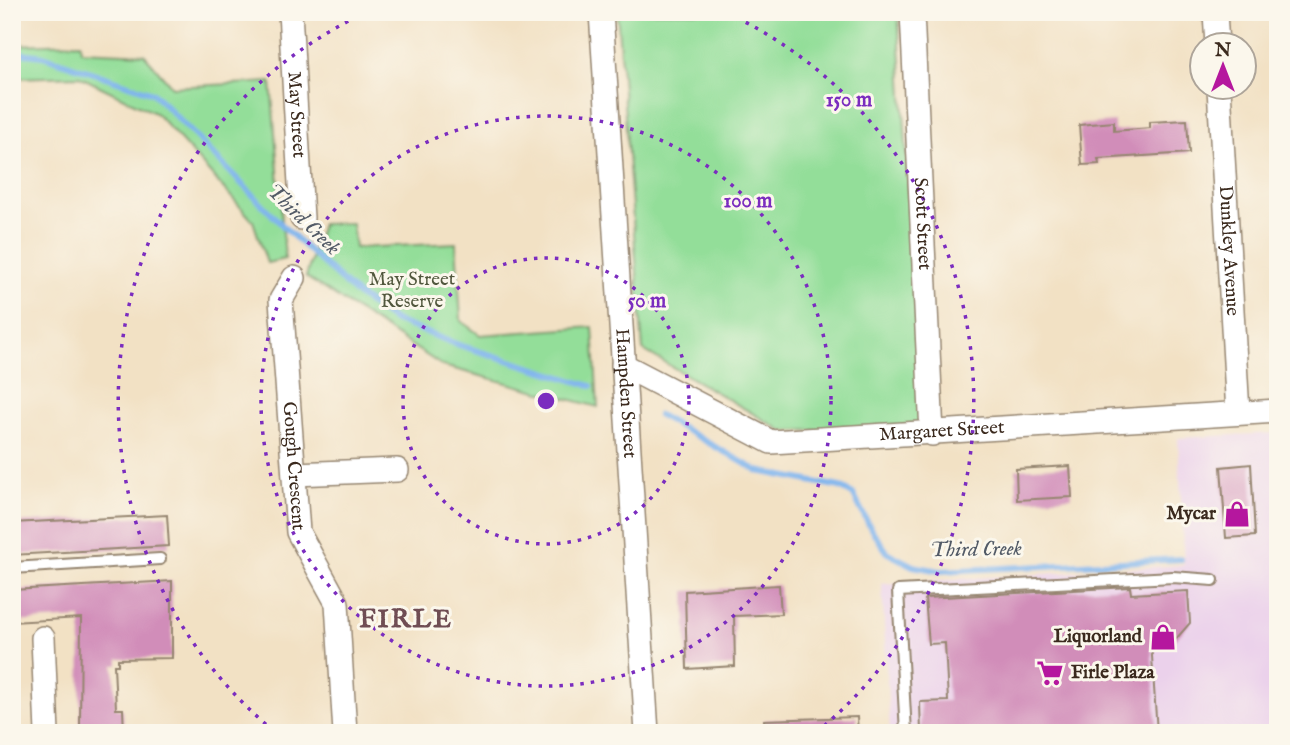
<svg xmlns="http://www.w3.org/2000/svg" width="1290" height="745" viewBox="0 0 1290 745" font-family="'IM FELL English',serif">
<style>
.built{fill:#ebd1eb}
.green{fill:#93de99;stroke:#67845c;stroke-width:2}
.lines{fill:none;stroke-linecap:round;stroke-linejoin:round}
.stream{stroke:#7eb4ed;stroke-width:6}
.building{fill:#d18db9}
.service-casing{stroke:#968671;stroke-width:14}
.minor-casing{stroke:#968671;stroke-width:26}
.service{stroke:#fff;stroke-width:10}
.minor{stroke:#fff;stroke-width:23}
.ring{fill:none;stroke:#7b2cbf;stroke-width:3.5;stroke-dasharray:3.5 7}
.labels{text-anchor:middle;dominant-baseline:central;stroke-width:6;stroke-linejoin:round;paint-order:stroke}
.street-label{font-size:19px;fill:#3b2a1e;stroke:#fbf7ec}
.park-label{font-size:19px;fill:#51573d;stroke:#fbf7ec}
.poi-label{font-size:19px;font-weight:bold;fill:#3b2a1e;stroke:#fbf7ec;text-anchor:end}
.water-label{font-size:21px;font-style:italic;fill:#525a66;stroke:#fbf7ec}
.district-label{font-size:26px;font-weight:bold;letter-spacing:2px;fill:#704d54;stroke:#fbf7ec}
.centre{fill:#7b2cbf;stroke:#fbf7ec;stroke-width:3.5}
.ring-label{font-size:21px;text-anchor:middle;font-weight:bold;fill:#7b2cbf;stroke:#fbf7ec;stroke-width:6;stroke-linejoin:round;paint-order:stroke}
</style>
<rect width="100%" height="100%" fill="#fbf7ec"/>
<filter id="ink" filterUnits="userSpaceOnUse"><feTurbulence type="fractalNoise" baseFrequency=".0143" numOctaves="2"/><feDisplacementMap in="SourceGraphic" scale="14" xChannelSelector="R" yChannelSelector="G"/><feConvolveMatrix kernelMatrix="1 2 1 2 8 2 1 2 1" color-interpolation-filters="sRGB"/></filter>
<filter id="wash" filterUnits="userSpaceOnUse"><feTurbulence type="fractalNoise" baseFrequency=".00686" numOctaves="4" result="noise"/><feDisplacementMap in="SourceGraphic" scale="28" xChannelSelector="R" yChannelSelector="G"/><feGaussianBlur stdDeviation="1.57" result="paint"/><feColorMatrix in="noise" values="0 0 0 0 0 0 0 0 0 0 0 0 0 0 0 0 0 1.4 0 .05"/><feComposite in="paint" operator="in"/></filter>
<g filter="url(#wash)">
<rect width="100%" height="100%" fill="#f2e1c4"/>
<path class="built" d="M 1278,433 L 1278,733 L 890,733 L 882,584 L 1184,565 L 1178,438 Z"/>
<path class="green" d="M 617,12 L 898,12 L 923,427 L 783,431 L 643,350 Z
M 80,43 L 81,51 L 144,54 L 172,87 L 271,82 L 285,259 L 267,263 L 253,221 L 157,114 L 79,76 L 14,78 L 13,45 Z
M 352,223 L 355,248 L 456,243 L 461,321 L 480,335 L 593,327 L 598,407 L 443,366 L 306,277 L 322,224 Z"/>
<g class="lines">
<path class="stream" d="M 12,52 L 43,56 L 153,93 L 288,231 L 355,293 L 393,320 L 459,345 L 591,386
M 659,415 L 758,471 L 840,487 L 853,494 L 871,529 L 888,553 L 913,566 L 940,571 L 1181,559"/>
</g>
<g id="blocks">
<path class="building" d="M 1187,120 L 1189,153 L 1098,159 L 1099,164 L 1082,165 L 1079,125 L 1114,122 L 1114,131 L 1150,128 L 1150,122 Z
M 1251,464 L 1255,536 L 1226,538 L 1221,467 Z
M 1070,466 L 1072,497 L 1017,500 L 1016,469 Z
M 167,515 L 169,546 L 12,555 L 12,523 Z
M 172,581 L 172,658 L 118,659 L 118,665 L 114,665 L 116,709 L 123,709 L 124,733 L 101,733 L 101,727 L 80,728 L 81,618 L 12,622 L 12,590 Z
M 779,585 L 781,614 L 734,616 L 735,666 L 687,669 L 685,591 Z
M 1130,587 L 1131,594 L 1188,591 L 1190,623 L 1176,639 L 1151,641 L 1157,733 L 921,733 L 920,702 L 948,701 L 945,643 L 929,644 L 925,598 Z
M 857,717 L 858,733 L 764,733 L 764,720 Z"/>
</g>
</g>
<g filter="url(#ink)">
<use href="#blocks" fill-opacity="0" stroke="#968671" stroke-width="2"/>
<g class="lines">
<g class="service-casing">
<path id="service" d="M 12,285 L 14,292
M 12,568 L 160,559
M 906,733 L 898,591 L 1173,577 L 1213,580"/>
</g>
<g class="minor-casing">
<g id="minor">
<path id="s1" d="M 290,12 L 302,218"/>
<path id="s2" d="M 601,12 L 647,733"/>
<path id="s3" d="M 912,12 L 932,434"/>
<path d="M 1215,12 L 1217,46"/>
<path id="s4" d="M 1219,88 L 1238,413"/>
<path id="s5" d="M 294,278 L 281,300 L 298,532 L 337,603 L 345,733"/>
<path id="s6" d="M 623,365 L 771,442 L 1278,411"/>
<path d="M 294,474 L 397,470"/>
<path d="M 43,638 L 47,733"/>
</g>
</g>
<use href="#service" class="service"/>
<use href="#minor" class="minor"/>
</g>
</g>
<g class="ring">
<circle cx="546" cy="401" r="143"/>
<circle cx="546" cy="401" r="285"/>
<path d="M274 731A428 428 0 0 1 365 13M727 13A428 428 0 0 1 818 731"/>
</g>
<defs>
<g id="shop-bare" transform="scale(2.1)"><path d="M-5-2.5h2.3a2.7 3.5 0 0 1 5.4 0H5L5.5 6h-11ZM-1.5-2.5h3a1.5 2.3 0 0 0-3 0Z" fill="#b5179e" stroke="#fbf7ec" stroke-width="2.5" paint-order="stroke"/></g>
<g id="supermarket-bare" transform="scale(2.1)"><path d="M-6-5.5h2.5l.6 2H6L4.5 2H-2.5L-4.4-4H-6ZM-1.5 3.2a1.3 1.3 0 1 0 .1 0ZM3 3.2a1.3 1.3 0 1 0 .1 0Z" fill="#b5179e" stroke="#fbf7ec" stroke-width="2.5" paint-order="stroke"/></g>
</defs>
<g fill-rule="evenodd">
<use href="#shop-bare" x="1237" y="514"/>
<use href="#shop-bare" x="1163" y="637"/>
<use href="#supermarket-bare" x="1050" y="673"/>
</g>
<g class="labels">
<g class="street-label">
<text stroke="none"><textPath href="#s1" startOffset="103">May Street</textPath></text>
<text stroke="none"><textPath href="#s3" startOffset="212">Scott Street</textPath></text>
<text stroke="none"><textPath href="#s4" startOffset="163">Dunkley Avenue</textPath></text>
<text stroke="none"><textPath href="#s2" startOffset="382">Hampden Street</textPath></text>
<text stroke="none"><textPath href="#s6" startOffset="338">Margaret Street</textPath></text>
<text stroke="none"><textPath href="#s5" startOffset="192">Gough Crescent</textPath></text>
</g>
<g class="park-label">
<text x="412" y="280">May Street<tspan x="412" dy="22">Reserve</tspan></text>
</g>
<g class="poi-label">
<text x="1216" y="514">Mycar</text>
<text x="1142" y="637">Liquorland</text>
<text x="1071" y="673" text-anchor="start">Firle Plaza</text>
</g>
<g class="water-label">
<text transform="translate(303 220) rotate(44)">Third Creek</text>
<text transform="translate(976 550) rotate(-1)">Third Creek</text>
</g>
<g class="district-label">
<text x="406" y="619">FIRLE</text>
</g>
</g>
<circle cx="546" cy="401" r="10" class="centre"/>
<g class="ring-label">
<text x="849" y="106">150 m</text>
<text x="748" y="207">100 m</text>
<text x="647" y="307">50 m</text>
</g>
<rect width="1290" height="745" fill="none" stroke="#fbf7ec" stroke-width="42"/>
<g transform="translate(1223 66)"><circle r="33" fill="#fbf7ec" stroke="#aea59a" stroke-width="2"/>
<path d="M0-5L12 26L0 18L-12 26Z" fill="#b5179e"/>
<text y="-10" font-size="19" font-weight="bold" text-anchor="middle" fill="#3b2a1e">N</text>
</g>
</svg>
